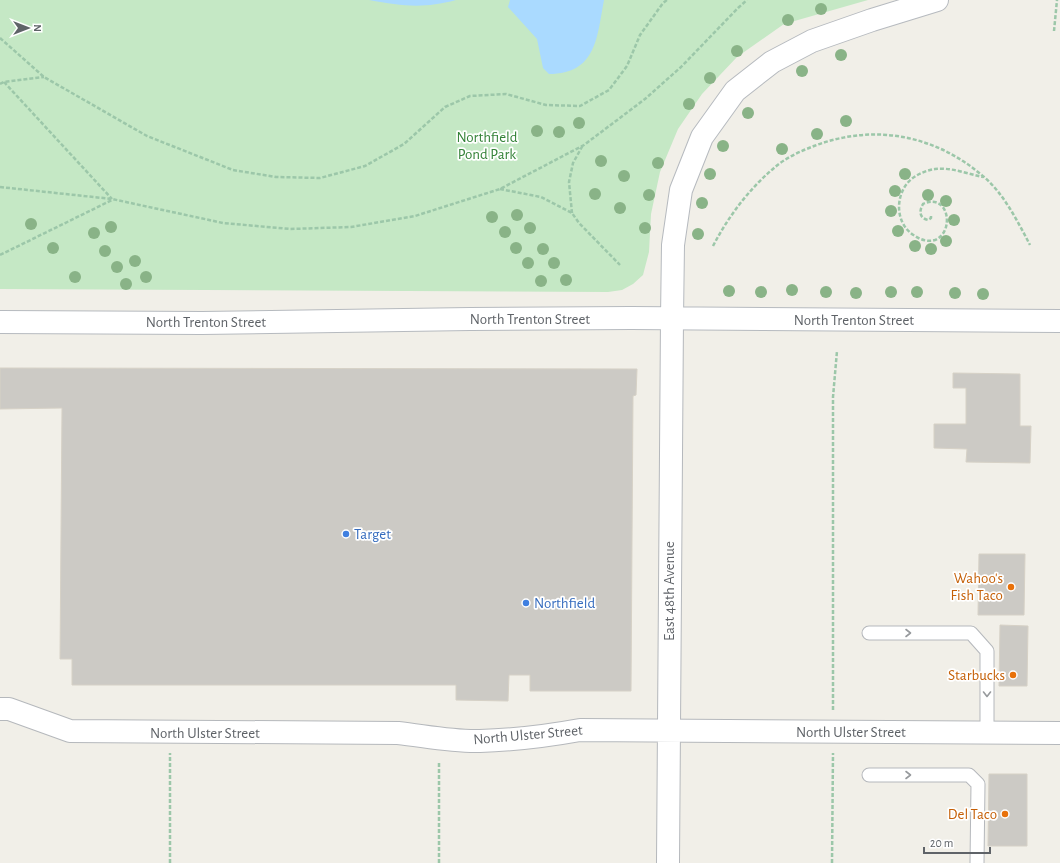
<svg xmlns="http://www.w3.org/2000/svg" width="1060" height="863" viewBox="0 0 1060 863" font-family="'Alegreya Sans',sans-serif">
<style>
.green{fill:#c5e8c5}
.water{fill:#aadaff}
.building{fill:#cccac5;stroke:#d6d1c6}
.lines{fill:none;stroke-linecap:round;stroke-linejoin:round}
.lane-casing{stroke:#b5b8bc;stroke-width:15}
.street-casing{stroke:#b5b8bc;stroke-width:24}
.secondary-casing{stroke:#b6babf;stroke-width:24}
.path{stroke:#9cc7a9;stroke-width:2.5;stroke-dasharray:4 2;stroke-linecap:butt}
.lane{stroke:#fff;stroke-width:13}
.street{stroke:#fff;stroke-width:22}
.secondary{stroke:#fff;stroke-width:22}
.tree{fill:#89b387}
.oneway{stroke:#979a9d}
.shop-dot{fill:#3f7fe0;stroke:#fff;stroke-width:1.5}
.food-dot{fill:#e8710a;stroke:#fff;stroke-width:1.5}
.labels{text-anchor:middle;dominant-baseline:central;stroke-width:3.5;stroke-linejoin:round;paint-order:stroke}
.park-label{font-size:15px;fill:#348238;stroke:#fff}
.street-label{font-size:15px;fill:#5f6368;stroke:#fff}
.shop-label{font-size:15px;fill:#366cbe;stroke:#fff;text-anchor:start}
.food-label{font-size:15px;fill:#c56008;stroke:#fff;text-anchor:end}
</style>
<rect width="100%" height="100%" fill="#f1efe8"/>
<path class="green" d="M 0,0 L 868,0 L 784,24 L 737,57 L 702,94 L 678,129 L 660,172 L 651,214 L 649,252 L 643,275 L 633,284 L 622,290 L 608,292 L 0,289 Z"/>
<path class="water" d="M 369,0 L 456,0 C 423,9 402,6 369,0 Z
M 510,0 L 604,0 C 597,36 597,74 549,74 L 543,68 L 537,39 L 508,7 Z"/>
<path class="building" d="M 0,368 L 637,369 L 636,395 L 633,396 L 631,691 L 530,691 L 530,675 L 509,675 L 508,701 L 456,700 L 456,685 L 72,685 L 72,659 L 60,659 L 62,408 L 0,409 Z
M 953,373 L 1020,374 L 1020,426 L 1031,426 L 1030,463 L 966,462 L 967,449 L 934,448 L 934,424 L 966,424 L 966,388 L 953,388 Z
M 979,554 L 1025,554 L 1024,615 L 978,615 Z
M 1000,625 L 1028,626 L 1027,686 L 999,686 Z
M 989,774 L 1027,774 L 1027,846 L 988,846 Z"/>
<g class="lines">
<g class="lane-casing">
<path id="lane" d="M 869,633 L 971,633 L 987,651 L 987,733
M 869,775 L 969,775 L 978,784 L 977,863"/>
</g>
<g class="street-casing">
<path id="street" d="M 0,709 L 9,709 L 70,731 L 398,733 C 425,736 453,742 480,741 C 514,740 547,736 580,730 L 1060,733
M 668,863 L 672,318"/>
</g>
<g class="secondary-casing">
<path id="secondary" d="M 672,318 L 673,245 L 681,190 L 702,137 L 735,91 L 772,62 L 812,41 L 872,20 L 937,0
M 0,322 L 202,323 L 470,319 L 631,318 L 1060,321"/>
</g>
<path class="path" d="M 1054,31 L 1057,0
M 0,38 L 44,77 L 147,136 L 233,170 L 276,177 L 320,178 L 365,166 L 404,144 L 445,107 L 470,96 L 506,94 L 546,105 L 580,106 L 609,90 L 627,66 L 640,35 L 663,3 L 667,0
M 4,82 L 112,199
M 0,84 L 4,82 L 44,77
M 0,187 L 112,199 L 223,223 L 290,229 L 351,227 L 415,216 L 500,189 L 584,145 L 645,99 L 681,67 L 738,8 L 747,0
M 500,189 L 541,197 L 572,213 L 579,223 L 620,265
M 572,213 L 569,182 L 573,163 L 583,145
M 931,216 L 931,218 L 928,220 C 919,218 919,211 923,204 C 949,192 955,232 935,240 C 928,242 921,240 915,236 C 898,226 895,204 904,188 C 910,177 923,171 935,169 C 951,167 968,174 983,177
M 713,246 C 728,217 749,189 774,168 C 785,158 801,151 814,146 C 874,123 936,135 984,177 C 1004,194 1018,222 1030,245
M 0,255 L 112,200
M 833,710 L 833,397 L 837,351
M 170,863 L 170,753
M 439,863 L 439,761
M 832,863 L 833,753"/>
<use href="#lane" class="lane"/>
<use href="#street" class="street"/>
<use href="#secondary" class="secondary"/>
</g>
<g class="tree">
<circle cx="821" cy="9" r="6"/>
<circle cx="788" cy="20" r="6"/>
<circle cx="737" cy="51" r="6"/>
<circle cx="841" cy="55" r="6"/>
<circle cx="802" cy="71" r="6"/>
<circle cx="710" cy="78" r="6"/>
<circle cx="689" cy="104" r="6"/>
<circle cx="748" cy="113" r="6"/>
<circle cx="846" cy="121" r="6"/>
<circle cx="579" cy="123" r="6"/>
<circle cx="537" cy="131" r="6"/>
<circle cx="559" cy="132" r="6"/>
<circle cx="817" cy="134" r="6"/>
<circle cx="723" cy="146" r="6"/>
<circle cx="782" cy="149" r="6"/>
<circle cx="601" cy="161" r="6"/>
<circle cx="658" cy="163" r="6"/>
<circle cx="710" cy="174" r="6"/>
<circle cx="905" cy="174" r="6"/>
<circle cx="624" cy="176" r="6"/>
<circle cx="895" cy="191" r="6"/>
<circle cx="595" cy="194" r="6"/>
<circle cx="649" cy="195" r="6"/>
<circle cx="928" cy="195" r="6"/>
<circle cx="946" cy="201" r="6"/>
<circle cx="702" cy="203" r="6"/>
<circle cx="620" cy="208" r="6"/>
<circle cx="891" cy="211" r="6"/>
<circle cx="517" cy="215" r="6"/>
<circle cx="492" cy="217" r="6"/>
<circle cx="954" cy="220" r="6"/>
<circle cx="31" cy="224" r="6"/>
<circle cx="111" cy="227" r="6"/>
<circle cx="530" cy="228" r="6"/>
<circle cx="645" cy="228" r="6"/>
<circle cx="898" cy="231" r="6"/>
<circle cx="505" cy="232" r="6"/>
<circle cx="94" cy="233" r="6"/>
<circle cx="698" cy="234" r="6"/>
<circle cx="946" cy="241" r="6"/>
<circle cx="915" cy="246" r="6"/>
<circle cx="53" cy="248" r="6"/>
<circle cx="516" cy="248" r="6"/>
<circle cx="543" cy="249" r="6"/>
<circle cx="931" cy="249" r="6"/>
<circle cx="105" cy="251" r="6"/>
<circle cx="135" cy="261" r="6"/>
<circle cx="528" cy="263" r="6"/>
<circle cx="554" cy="263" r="6"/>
<circle cx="117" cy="267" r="6"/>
<circle cx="75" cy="277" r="6"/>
<circle cx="146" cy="277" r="6"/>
<circle cx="566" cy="280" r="6"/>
<circle cx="541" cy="281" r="6"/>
<circle cx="126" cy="284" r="6"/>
<circle cx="792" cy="290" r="6"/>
<circle cx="729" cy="291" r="6"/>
<circle cx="761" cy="292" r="6"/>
<circle cx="826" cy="292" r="6"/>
<circle cx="891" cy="292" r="6"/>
<circle cx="917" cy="292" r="6"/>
<circle cx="856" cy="293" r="6"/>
<circle cx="955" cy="293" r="6"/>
<circle cx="983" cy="294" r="6"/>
</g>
<defs><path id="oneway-chevron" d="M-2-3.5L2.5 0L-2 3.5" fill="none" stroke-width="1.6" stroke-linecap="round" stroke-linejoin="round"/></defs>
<g class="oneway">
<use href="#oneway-chevron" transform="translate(908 633)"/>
<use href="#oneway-chevron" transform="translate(987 694) rotate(90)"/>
<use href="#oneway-chevron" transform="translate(908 775)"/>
</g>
<g class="shop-dot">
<circle cx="346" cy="534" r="4"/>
<circle cx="526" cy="603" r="4"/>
</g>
<g class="food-dot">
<circle cx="1011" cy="587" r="4"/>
<circle cx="1013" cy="675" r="4"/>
<circle cx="1005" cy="814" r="4"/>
</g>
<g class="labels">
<g class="park-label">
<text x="487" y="137">Northfield<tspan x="487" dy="17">Pond Park</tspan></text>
</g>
<g class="street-label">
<text x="530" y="319">North Trenton Street</text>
<text x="854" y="320">North Trenton Street</text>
<text x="206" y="322">North Trenton Street</text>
<text transform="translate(669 591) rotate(-90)">East 48th Avenue</text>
<text x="851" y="732">North Ulster Street</text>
<text x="205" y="733">North Ulster Street</text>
<text transform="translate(528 735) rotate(-5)">North Ulster Street</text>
</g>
<g class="shop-label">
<text x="354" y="534">Target</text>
<text x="534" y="603">Northfield</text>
</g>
<g class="food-label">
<text x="1003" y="578">Wahoo's<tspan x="1003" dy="17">Fish Taco</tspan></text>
<text x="1005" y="675">Starbucks</text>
<text x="997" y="814">Del Taco</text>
</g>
</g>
<g transform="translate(28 28) rotate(90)" stroke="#ffffff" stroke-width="3" paint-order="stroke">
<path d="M0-3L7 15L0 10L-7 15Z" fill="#5f6368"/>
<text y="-6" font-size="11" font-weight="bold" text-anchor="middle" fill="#5f6368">N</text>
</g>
<path d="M924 847v6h66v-6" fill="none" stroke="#5f6368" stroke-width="2"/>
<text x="930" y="847" font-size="12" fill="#5f6368" stroke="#ffffff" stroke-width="3" paint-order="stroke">20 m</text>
</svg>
